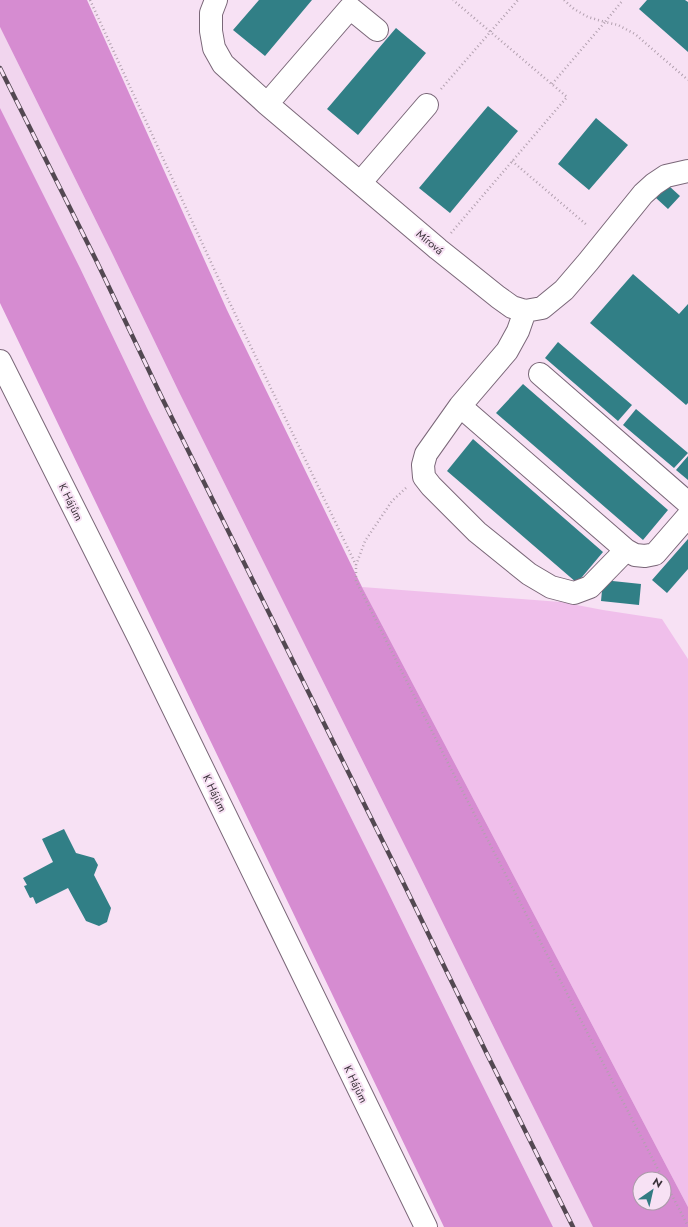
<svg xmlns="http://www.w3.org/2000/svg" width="688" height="1227" viewBox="0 0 688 1227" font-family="Jost,sans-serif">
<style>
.built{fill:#f1d5ee}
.green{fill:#f0bfeb}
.forest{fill:#d68cd1;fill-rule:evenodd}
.building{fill:#317f86}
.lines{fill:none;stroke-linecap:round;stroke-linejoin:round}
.minor-casing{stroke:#7a6778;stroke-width:24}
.path{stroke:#b2a0af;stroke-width:2.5;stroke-dasharray:1 3;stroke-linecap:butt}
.minor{stroke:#fff;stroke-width:22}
.rail-casing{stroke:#534852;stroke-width:4.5}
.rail{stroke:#f7e1f4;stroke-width:3;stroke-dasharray:9;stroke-linecap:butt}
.labels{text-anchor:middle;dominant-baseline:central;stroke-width:4;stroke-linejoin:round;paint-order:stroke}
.street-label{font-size:11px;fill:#3a3139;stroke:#f7e1f4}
</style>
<rect width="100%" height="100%" fill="#f7e1f4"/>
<path class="built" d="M 0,27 L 112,253 L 179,392 L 417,870 L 503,1046 L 593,1227 L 553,1227 L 471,1062 L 385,886 L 147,408 L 80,268 L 0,108 Z"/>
<path class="green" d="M 362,587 L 561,602 L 603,610 L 662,619 L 688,659 L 688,1207 Z"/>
<path class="forest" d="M 0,0 L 87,0 L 227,310 L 362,587 L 688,1207 L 688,1227 L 593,1227 L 503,1046 L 417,870 L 179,392 L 112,253 L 0,27 ZM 640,1179 L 664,1179 L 664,1203 L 640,1203 Z
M 0,108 L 80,268 L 147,408 L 385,886 L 471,1062 L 553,1227 L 444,1227 L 0,303 Z"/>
<path class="building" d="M 259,0 L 312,0 L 265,56 L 233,30 Z
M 647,0 L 685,0 L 688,2 L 688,52 L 639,9 Z
M 396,28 L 426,53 L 358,135 L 327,109 Z
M 488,106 L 518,131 L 450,213 L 419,188 Z
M 596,118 L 628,145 L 589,190 L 558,164 Z
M 669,186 L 680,196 L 668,209 L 656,198 Z
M 633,274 L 679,314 L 688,304 L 688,403 L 686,405 L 590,323 Z
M 558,342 L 632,405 L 618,421 L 545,358 Z
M 523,384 L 668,510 L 643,540 L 496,413 Z
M 636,409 L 688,453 L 674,468 L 623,425 Z
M 473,439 L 603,552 L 577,583 L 447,471 Z
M 688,456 L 688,480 L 676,470 Z
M 688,539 L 688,569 L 667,593 L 652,580 Z
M 603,580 L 641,584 L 639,605 L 601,601 Z
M 64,829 L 76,853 L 94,858 L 98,865 L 94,875 L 111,908 L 107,922 L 99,926 L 86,921 L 68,888 L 36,904 L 33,897 L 30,898 L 24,886 L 27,885 L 23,878 L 53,862 L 42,839 Z"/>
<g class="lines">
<g class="minor-casing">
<path id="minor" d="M 216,0 L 211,13 L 211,31 L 214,48 L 223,64 L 267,104 L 438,249 L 498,297 L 512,307 L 525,311 L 542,308 L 564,290 L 588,262 L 643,194 L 654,184 L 666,176 L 688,171
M 267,104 L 350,8 L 377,30
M 360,183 L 427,105
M 525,311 L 518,331 L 507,351 L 460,406 L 426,454 L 423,465 L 424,477 L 431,486 L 477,532 L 529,574 L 551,587 L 574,593 L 590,587 L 626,550
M 0,361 L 140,640 L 426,1227
M 540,374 L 688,503
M 460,406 L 626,550 L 635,555 L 645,556 L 655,554 L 688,516"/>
</g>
<path class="path" d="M 90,0 L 227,297 L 356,565
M 564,0 L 574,9 L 588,17 L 605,22 L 623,0
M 552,84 L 605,22 L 618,25 L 635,34 L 688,80
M 441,89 L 518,0
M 512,161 L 588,226
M 451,233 L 567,97 L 453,0
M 406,488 L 392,501 L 365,541 L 356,565 L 356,581 L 450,767 L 663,1179
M 664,1180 L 688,1226"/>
<use href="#minor" class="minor"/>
<g class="rail-casing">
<path id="rail" d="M 0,68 L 96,260 L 163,400 L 401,878 L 487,1054 L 573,1227"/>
</g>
<use href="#rail" class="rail"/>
</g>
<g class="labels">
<g class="street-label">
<text transform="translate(430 242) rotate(40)">Mírová</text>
<text transform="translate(71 502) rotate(63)">K Hájům</text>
<text transform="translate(215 793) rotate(64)">K Hájům</text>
<text transform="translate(356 1084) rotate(64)">K Hájům</text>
</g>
</g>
<g transform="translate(652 1191) rotate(34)"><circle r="19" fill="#f7e1f4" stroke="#ab9ba9"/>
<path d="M0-3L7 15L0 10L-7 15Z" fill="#327b82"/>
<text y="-6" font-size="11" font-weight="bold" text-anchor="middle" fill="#3a3139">N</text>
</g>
</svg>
